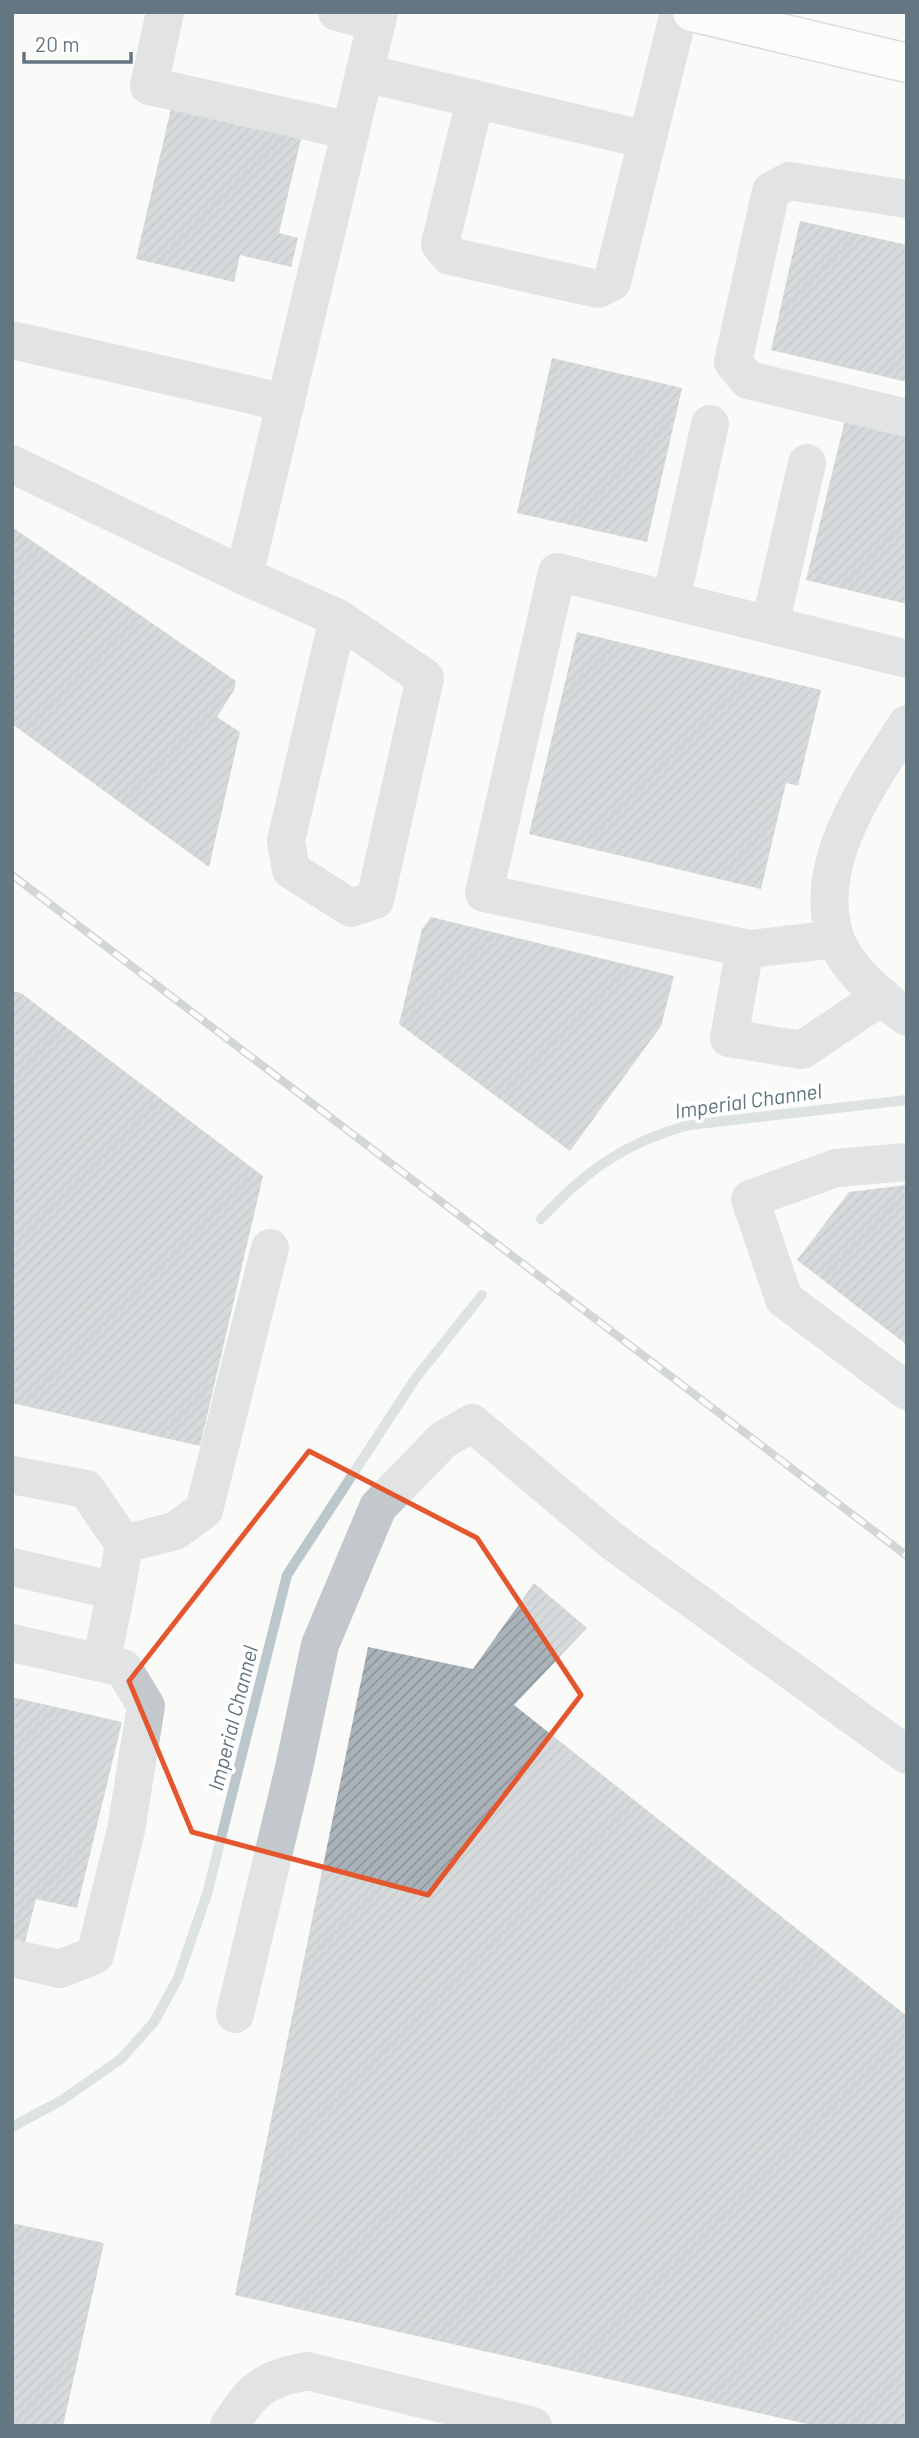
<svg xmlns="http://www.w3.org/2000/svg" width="919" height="2438" viewBox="0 0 919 2438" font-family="Barlow,sans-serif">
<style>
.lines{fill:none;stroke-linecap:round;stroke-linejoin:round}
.stream{stroke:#bbc7cb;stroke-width:10}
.building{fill:url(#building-hatch)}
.major-casing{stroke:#b5babe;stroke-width:41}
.minor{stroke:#c3c8cc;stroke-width:38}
.major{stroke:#fff;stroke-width:38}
.rail-casing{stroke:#a2aab0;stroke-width:8}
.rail{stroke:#fff;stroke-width:5;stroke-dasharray:16;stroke-linecap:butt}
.marked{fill:none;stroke:#e4572e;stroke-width:5;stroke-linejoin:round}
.labels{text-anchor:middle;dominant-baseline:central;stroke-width:7;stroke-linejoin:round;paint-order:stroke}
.water-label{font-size:21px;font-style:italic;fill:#60757c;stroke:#fff}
</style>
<defs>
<pattern id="building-hatch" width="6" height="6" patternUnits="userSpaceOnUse" patternTransform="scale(1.75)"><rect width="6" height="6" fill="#aab3b9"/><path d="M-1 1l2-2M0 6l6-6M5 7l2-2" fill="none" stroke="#8e969c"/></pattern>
</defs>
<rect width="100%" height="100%" fill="#fafaf8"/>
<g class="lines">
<path class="stream" d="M 541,1219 C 585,1171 626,1142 689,1125 L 907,1100
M 12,2127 L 62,2100 L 121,2059 L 154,2022 L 178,1978 L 207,1894 L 287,1575 L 415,1379 L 482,1295"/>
</g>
<path class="building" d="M 173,100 L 303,130 L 279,233 L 298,238 L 291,267 L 240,255 L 234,282 L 136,259 Z
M 800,221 L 907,245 L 907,382 L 771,350 Z
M 552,358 L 682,388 L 647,542 L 517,513 Z
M 845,420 L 907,436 L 907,604 L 806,580 Z
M 12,527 L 236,681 L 234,690 L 217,717 L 240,732 L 209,867 L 12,724 Z
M 577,632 L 821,690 L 798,786 L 786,783 L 761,889 L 529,834 Z
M 431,917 L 674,976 L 661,1026 L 570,1151 L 399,1024 L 422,929 Z
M 12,991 L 21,993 L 263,1176 L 200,1446 L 12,1403 Z
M 907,1185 L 907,1345 L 797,1260 L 849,1192 Z
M 534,1583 L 587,1628 L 514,1705 L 907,2016 L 907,2426 L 816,2426 L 235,2295 L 368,1647 L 473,1669 Z
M 12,1697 L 122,1722 L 77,1908 L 36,1899 L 25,1942 L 12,1939 Z
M 12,2223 L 104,2243 L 63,2426 L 12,2426 Z"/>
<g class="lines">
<g class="major-casing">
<path id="major" d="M 692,12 L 907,63"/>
</g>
<path class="minor" d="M 165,12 L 149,86 L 351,131
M 337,12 L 377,22
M 365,73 L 647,140
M 475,100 L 440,244 L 450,256 L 598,289 L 612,282 L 679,12
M 907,199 L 789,181 L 771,191 L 733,362 L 748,380 L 907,418
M 12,340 L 286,403
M 12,464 L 244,576 L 338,618 L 286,841 L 291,870 L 351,908 L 375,900 L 425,678 L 338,618
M 244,576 L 379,12
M 671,600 L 710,424
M 770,625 L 807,463
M 907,724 C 869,783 811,863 835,937 C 846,969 881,997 907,1017
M 836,939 L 750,949 L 484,893 L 557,572 L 907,659
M 745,948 L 729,1038 L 802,1050 L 882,996
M 907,1162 L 836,1168 L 750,1199 L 784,1299 L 907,1391
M 12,1475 L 86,1489 L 124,1544
M 12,1567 L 116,1591 L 101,1663
M 116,1591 L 124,1544 L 175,1531 L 204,1510 L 270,1248
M 12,1643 L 123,1668 L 146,1706 L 126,1830 L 95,1955 L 60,1969 L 12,1958
M 235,2014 L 294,1768 L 320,1645 L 378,1507 L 443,1440 L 472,1423 L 612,1541 L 907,1755
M 229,2426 C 254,2388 262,2380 307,2371 L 533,2426"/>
<use href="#major" class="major"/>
<g class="rail-casing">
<path id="rail" d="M 12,875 L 907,1556"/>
</g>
<use href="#rail" class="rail"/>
</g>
<path d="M0 0H919V2438H0ZM 309,1451 L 477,1538 L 581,1695 L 428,1895 L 192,1832 L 129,1681 Z" fill="#fafaf8" fill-opacity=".55" fill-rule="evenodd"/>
<path class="marked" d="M 309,1451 L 477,1538 L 581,1695 L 428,1895 L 192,1832 L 129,1681 Z"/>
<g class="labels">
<g class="water-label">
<text transform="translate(748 1100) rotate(-8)">Imperial Channel</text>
<text transform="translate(232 1718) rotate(-76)">Imperial Channel</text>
</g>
</g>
<rect width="919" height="2438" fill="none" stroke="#657683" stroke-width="28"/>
<path d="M24 52v10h107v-10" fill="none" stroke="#657683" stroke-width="3.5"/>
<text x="35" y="52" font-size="21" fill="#657683" stroke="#ffffff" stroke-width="5" paint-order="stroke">20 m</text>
</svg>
